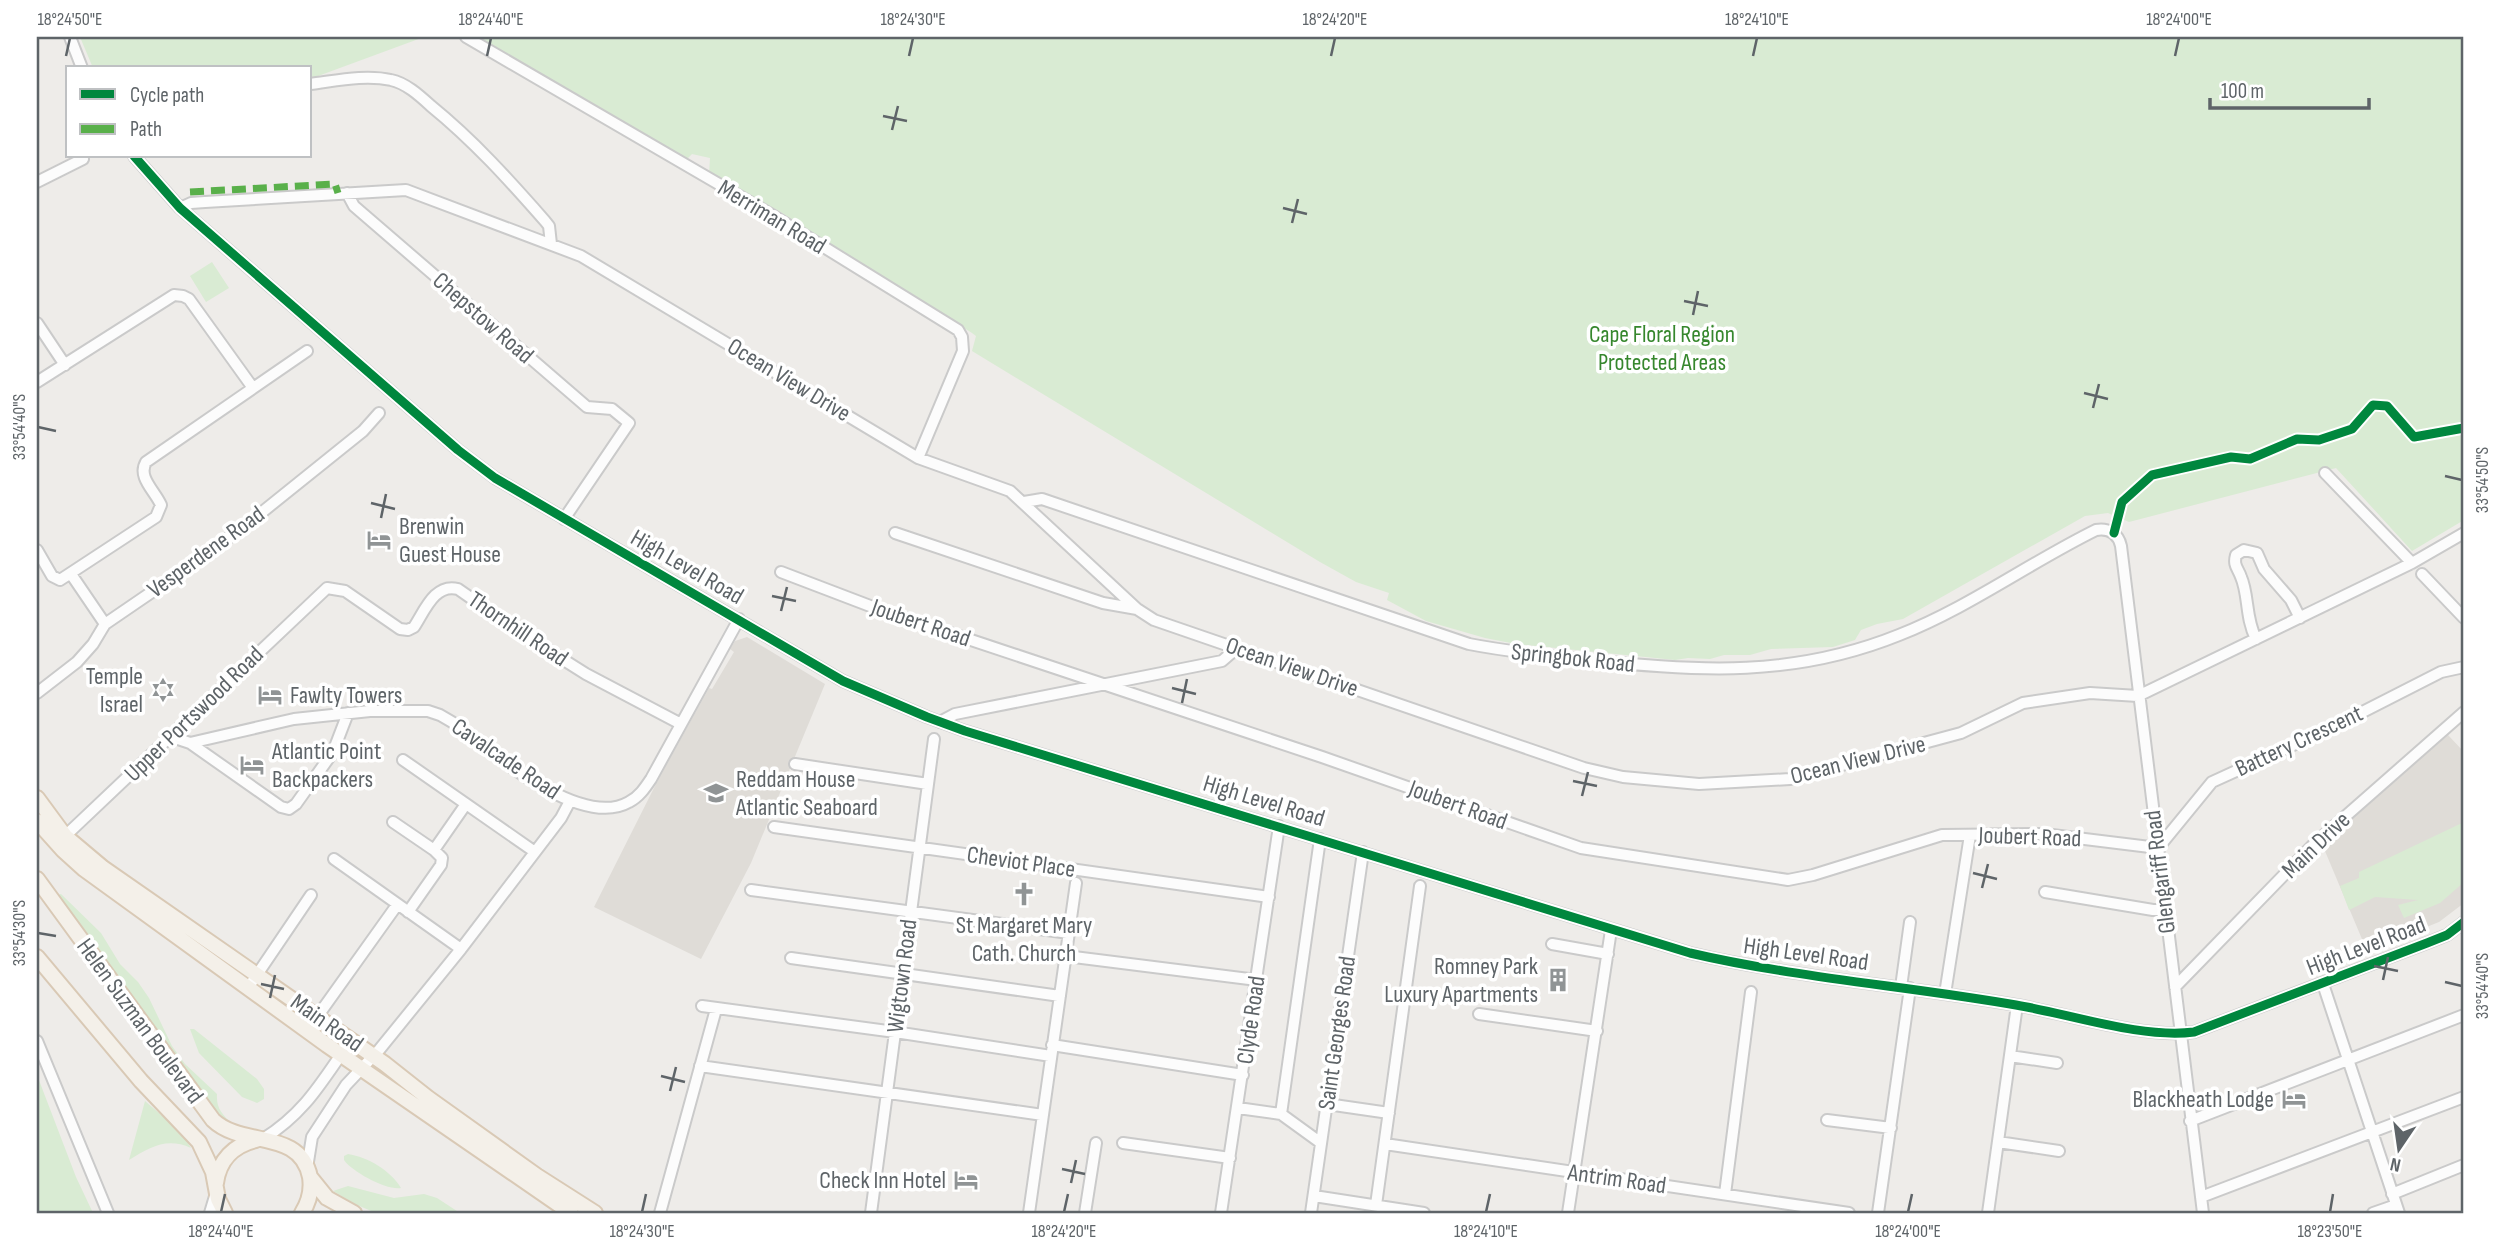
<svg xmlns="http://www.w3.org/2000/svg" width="2501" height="1250" viewBox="0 0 2501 1250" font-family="'Sofia Sans Condensed',sans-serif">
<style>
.education{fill:#dfdcd7}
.green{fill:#d9ebd3}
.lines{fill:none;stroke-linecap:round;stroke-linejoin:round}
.minor-casing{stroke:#cacaca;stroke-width:14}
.major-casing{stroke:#d9c9b5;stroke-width:18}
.minor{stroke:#fcfcfc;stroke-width:10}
.major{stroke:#f4f0e9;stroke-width:14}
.quiet{stroke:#59b04a;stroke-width:7;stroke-dasharray:14 7;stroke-linecap:butt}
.cycleway-casing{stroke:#fff;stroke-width:13}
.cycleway{stroke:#00873e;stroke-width:9}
.ticks{fill:none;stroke:#5e6468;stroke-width:2.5}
.labels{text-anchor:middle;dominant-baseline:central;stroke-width:7;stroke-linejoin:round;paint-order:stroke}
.street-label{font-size:24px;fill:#5e6468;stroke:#fff}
.park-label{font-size:24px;fill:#36872d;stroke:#fff}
.poi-label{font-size:24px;fill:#5e6468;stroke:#fff;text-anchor:start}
.neatline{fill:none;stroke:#5e6468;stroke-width:2.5}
.ticks-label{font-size:18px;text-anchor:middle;fill:#5e6468}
</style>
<rect width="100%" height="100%" fill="#eeece9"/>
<path class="education" d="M 747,637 L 825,684 L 751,863 L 701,959 L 594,907 L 658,780 L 709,688 L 712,689 L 734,652 L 730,649 L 735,641 Z
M 2448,735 L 2464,752 L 2464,903 L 2439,922 L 2367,951 L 2322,844 Z"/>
<path class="green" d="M 80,37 L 424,37 L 310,79 L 310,68 L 93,68 Z
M 478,37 L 2464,37 L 2464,520 L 2412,551 L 2336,468 L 2129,522 L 2108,513 L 2085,516 L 1903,619 L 1877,624 L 1861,630 L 1855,640 L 1833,647 L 1771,649 L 1750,655 L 1724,655 L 1710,659 L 1688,658 L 1675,660 L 1516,644 L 1485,638 L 1426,621 L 1387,600 L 1389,593 L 1356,582 L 1320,562 L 972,351 L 976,336 L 972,333 L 779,211 L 709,175 L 710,158 L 692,154 L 686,160 Z
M 212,262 L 229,288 L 206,302 L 190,276 Z
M 2464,822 L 2464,882 L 2440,903 L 2404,918 L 2398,905 L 2418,900 L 2375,897 L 2349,910 L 2340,886 L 2359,878 L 2359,872 Z
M 61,894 L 101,933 L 120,964 L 138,982 L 149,998 L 172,1046 L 185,1064 L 217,1094 C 216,1108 222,1114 232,1124 L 217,1112 L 58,895 Z
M 190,1029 L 194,1029 L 257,1079 L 264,1089 L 264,1099 L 257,1103 L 242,1097 L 199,1053 Z
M 37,1075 L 76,1177 L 93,1213 L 37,1213 Z
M 145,1101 L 181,1132 L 191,1148 C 167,1137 150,1147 129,1160 Z
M 348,1154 C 368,1157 391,1171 401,1188 C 388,1191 352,1172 344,1160 L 344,1156 Z
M 348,1186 L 394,1198 L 424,1194 L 437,1198 L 460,1213 L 376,1213 L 357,1205 L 333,1191 Z"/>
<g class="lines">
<g class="minor-casing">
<path id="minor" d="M 70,37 L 82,68
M 466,37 L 772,215 L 958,330 L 962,337 L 963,351 L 918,458
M 310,84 C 335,81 365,74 391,80 C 406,83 420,96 431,106 C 474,141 509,180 545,221 L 549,226 L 551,244
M 134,156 L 180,208 L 458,450 L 495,478 L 843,681 L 927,717 L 965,731 L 1690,953 C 1797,978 1908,986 2016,1005 C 2070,1014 2142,1039 2194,1032 L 2427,943 L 2447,935 L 2464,922
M 37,182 L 83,159
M 347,193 L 354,206 L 587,407 L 612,409 L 629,423 L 564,519
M 180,208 L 191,203 L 205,202 L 406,190 L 581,256 L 918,458 L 1010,491 L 1137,609 L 1154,620 L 1584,768 L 1623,777 L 1699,784 L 1790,779 L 1961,733 L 2023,703 L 2090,693 L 2138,696 L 2412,563 L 2464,533
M 37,323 L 65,365
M 37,382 L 174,295 L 183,296 L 189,299 L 253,388
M 2325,473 L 2412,563
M 1024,502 L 1042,499 L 1469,644 C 1510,652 1550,656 1591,660 C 1699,672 1795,677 1899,635 C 1968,608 2029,563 2096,530 C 2108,528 2118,533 2121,546 L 2203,1213
M 895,533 L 1103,603 L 1137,609
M 37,550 L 52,576 L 60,580 L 156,517 L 161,505 C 155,491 137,477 146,462 L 307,351
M 781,572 L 878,609 L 1322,757 L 1581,848 L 1788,880 L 1813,875 L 1942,835 L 2044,834 L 2158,848 L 2212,782 L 2337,725 L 2441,672 L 2464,667
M 71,574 L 105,624
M 2422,574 L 2464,618
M 2256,639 C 2245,617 2249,595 2241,577 C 2238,568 2233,566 2236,555 L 2244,550 L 2257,553 L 2264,569 L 2291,600 L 2300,618
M 37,693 L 77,662 L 93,644 L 105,624 L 203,557 L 256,517 L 363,431 L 379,413
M 940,722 L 955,714 L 1222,661 L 1237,648
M 172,737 L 190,743 L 294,719 L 370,711 L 428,711 L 440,715 L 452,722 C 489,750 580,830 629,802 C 639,797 645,788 651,779 L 739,619
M 190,743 L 281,807 L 289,809 L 296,804 L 333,752 L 348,713
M 403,760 L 535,852
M 795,764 L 928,784
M 393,822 L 434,850 L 442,858 L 441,865 L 408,912
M 774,827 L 1269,897
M 62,839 L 327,588 L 345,591 L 400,629 L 408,630 L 414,627 C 425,610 435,583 458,589 L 521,633 L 586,674 L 681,724
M 434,850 L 466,804
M 334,859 L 461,949
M 751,890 L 1069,933
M 2045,892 L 2153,910 L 2164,910
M 1552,944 L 1608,954
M 1066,956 L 1257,980
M 791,958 L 1060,996
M 2323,984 L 2399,1213
M 1901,987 L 1910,922
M 2175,987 L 2315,843 L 2464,712
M 248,988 L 311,895
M 1945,994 L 1970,835
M 702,1006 L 895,1032 L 1051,1056
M 1479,1014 L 1597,1031
M 307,1031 L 397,905
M 37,1041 L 108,1213
M 1052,1045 L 1243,1075
M 2010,1056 L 2057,1063
M 700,1066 L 1043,1115
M 1327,1104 L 1389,1113
M 1238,1108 L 1281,1114 L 1321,1143
M 1281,1114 L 1320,839
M 1827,1120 L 1891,1128
M 2190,1121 L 2464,1015
M 263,1139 C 306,1112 322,1081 351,1040
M 1998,1142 L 2059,1151
M 1123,1143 L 1230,1158
M 1385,1144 L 1849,1213
M 307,1168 L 312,1137 L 346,1085 L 379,1050 L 461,949 L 561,818 L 570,801
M 1725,1194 L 1751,992
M 2392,1194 L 2464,1165
M 1314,1196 L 1424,1213
M 2201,1197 L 2464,1097
M 1376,1205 L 1420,886
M 210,1213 L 216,1193
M 660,1213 L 716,1009
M 871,1213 L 934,739
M 1029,1213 L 1076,883
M 1085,1213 L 1096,1143
M 1221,1213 L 1279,826
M 1311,1213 L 1363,852
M 1568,1213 L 1611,930
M 1878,1213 L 1910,988
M 1988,1213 L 2017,1005
M 2373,1213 L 2396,1205"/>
</g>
<g class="major-casing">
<path id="major" d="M 37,798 L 65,836 L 103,868 L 385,1064 L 428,1098 L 537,1176 L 595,1213
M 37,821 L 63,850 L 84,869 L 327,1045 L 571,1213
M 37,879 L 213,1120 C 242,1148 300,1128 310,1177 C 312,1190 309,1202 302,1213
M 37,957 L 141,1081 L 199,1142 L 213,1172 L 218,1199 L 225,1213
M 310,1177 L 327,1198 L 354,1213
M 216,1183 C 219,1160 234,1145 256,1140"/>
</g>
<use href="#minor" class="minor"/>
<use href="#major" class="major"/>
<path class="quiet" d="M 190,192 L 335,184 L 338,193"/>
<g class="cycleway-casing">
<path id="cycleway" d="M 134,156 L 180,208 L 458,450 L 495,478 L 843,681 L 927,717 L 965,731 L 1690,953 C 1797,978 1908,986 2016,1005 C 2070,1014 2142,1039 2194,1032 L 2427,943 L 2447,935 L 2464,922
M 2114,533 L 2122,502 L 2152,475 L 2231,457 L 2250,459 L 2297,439 L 2319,440 L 2352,429 L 2373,405 L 2387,406 L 2414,437 L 2464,428"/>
</g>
<use href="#cycleway" class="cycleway"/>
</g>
<path class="ticks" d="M 66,56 L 70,38M 487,56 L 491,38M 909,56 L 913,38M 1331,56 L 1335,38M 1753,56 L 1757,38M 2175,56 L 2179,38M 883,116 L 907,121M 892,130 L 898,106M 1283,208 L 1307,214M 1292,223 L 1298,199M 1684,301 L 1708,306M 1693,315 L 1698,291M 2084,393 L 2108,399M 2093,408 L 2099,384M 38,427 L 56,431M 2445,476 L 2462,480M 371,503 L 395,509M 381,518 L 386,494M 772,596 L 796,601M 781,611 L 787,587M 1172,688 L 1196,694M 1182,703 L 1187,679M 1573,781 L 1597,786M 1582,796 L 1588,772M 1973,873 L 1997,879M 1982,888 L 1988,864M 38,933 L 56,936M 2374,966 L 2398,971M 2383,980 L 2388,957M 2445,982 L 2462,986M 261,984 L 284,989M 270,998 L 275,975M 661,1076 L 685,1082M 670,1091 L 676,1067M 1062,1169 L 1085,1174M 1071,1183 L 1076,1160M 221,1212 L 225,1194M 642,1212 L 646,1194M 1064,1212 L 1068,1194M 1486,1212 L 1490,1194M 1908,1212 L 1912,1194M 2330,1212 L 2333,1194"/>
<defs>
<g id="hotel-bare" transform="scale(1.89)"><path d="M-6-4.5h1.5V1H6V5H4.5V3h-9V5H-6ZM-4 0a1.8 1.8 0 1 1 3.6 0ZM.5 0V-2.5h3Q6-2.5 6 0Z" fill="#909495" stroke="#fff" stroke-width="2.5" paint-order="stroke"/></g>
<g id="synagogue-bare" transform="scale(1.89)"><path d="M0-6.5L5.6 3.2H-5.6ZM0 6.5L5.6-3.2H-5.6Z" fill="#909495" stroke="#fff" stroke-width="2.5" paint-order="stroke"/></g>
<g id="school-bare" transform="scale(1.89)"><path d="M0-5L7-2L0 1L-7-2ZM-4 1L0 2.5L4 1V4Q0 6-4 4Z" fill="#909495" stroke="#fff" stroke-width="2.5" paint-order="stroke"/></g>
<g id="church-bare" transform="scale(1.89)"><path d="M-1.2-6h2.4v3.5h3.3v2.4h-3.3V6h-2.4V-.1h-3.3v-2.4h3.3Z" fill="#909495" stroke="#fff" stroke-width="2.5" paint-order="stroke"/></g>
<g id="building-bare" transform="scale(1.89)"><path d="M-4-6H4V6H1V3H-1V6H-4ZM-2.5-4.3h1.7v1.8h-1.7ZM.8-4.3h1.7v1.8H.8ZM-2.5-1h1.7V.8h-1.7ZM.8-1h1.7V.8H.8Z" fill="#909495" stroke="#fff" stroke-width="2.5" paint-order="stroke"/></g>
</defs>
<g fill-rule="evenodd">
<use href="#hotel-bare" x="379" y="540"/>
<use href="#synagogue-bare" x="163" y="690"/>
<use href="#hotel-bare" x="270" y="695"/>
<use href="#hotel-bare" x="252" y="765"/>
<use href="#school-bare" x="716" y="793"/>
<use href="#church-bare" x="1024" y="894"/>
<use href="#building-bare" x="1558" y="980"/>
<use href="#hotel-bare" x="2294" y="1099"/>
<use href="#hotel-bare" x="966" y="1180"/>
</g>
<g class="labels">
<g class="street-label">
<text transform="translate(772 217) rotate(31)">Merriman Road</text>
<text transform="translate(483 318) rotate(41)">Chepstow Road</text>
<text transform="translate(789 380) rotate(31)">Ocean View Drive</text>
<text transform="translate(206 552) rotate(-36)">Vesperdene Road</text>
<text transform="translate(687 567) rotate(30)">High Level Road</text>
<text transform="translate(921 623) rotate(19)">Joubert Road</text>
<text transform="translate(518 629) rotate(34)">Thornhill Road</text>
<text transform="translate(1573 658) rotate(6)">Springbok Road</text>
<text transform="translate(1292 667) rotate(19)">Ocean View Drive</text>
<text transform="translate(194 714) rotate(-44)">Upper Portswood Road</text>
<text transform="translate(2299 741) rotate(-25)">Battery Crescent</text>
<text transform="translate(506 759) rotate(34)">Cavalcade Road</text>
<text transform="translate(1858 760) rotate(-14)">Ocean View Drive</text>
<text transform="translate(1264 801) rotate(17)">High Level Road</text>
<text transform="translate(1458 805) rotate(20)">Joubert Road</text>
<text transform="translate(2030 837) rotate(2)">Joubert Road</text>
<text transform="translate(2316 845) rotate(-44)">Main Drive</text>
<text transform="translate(1021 862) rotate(8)">Cheviot Place</text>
<text transform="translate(2160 872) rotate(-97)">Glengariff Road</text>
<text transform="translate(2366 946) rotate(-21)">High Level Road</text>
<text transform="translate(1806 954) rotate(8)">High Level Road</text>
<text transform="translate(902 976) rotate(-83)">Wigtown Road</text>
<text transform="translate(1251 1020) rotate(-82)">Clyde Road</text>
<text transform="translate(140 1021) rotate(54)">Helen Suzman Boulevard</text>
<text transform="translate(327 1023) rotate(35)">Main Road</text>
<text transform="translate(1337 1033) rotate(-82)">Saint Georges Road</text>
<text transform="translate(1617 1179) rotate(8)">Antrim Road</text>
</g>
<g class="park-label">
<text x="1662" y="334">Cape Floral Region<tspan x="1662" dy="28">Protected Areas</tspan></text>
</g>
<g class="poi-label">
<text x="399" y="526">Brenwin<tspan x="399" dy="28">Guest House</tspan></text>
<text x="143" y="676" text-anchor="end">Temple<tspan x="143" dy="28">Israel</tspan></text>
<text x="290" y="695">Fawlty Towers</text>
<text x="272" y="751">Atlantic Point<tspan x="272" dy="28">Backpackers</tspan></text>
<text x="736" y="779">Reddam House<tspan x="736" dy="28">Atlantic Seaboard</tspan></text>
<text x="1024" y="925" text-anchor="middle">St Margaret Mary<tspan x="1024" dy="28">Cath. Church</tspan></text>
<text x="1538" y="966" text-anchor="end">Romney Park<tspan x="1538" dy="28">Luxury Apartments</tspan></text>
<text x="2274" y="1099" text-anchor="end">Blackheath Lodge</text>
<text x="946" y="1180" text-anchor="end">Check Inn Hotel</text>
</g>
</g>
<rect width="2501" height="1250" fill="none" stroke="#ffffff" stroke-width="77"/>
<rect x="66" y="66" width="245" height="91" fill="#ffffff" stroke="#bfc1c3" stroke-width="2"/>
<rect x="80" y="89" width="35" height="10" fill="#00873e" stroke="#bfc1c3" stroke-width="2"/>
<text x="130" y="102" font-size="21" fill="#5e6468">Cycle path</text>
<rect x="80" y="124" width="35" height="10" fill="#59b04a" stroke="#bfc1c3" stroke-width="2"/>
<text x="130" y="136" font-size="21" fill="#5e6468">Path</text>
<g transform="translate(2399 1149) rotate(193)" stroke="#ffffff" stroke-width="5" paint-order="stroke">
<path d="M0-5L12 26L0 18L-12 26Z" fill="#5e6468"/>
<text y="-10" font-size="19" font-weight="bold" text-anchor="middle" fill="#5e6468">N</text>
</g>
<path d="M2210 98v10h159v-10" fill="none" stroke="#5e6468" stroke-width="3.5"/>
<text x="2221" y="98" font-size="21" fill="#5e6468" stroke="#ffffff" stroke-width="5" paint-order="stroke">100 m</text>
<rect x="38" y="38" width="2424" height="1174" class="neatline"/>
<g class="ticks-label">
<text x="70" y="25">18°24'50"E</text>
<text x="491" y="25">18°24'40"E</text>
<text x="913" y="25">18°24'30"E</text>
<text x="1335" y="25">18°24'20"E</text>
<text x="1757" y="25">18°24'10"E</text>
<text x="2179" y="25">18°24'00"E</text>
<text transform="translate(19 427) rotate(-90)" y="6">33°54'40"S</text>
<text transform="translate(2482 480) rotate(-90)" y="6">33°54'50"S</text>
<text transform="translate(19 933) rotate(-90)" y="6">33°54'30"S</text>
<text transform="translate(2482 986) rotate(-90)" y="6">33°54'40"S</text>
<text x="221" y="1237">18°24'40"E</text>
<text x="642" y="1237">18°24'30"E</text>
<text x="1064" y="1237">18°24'20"E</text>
<text x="1486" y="1237">18°24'10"E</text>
<text x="1908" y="1237">18°24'00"E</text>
<text x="2330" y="1237">18°23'50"E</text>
</g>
</svg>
